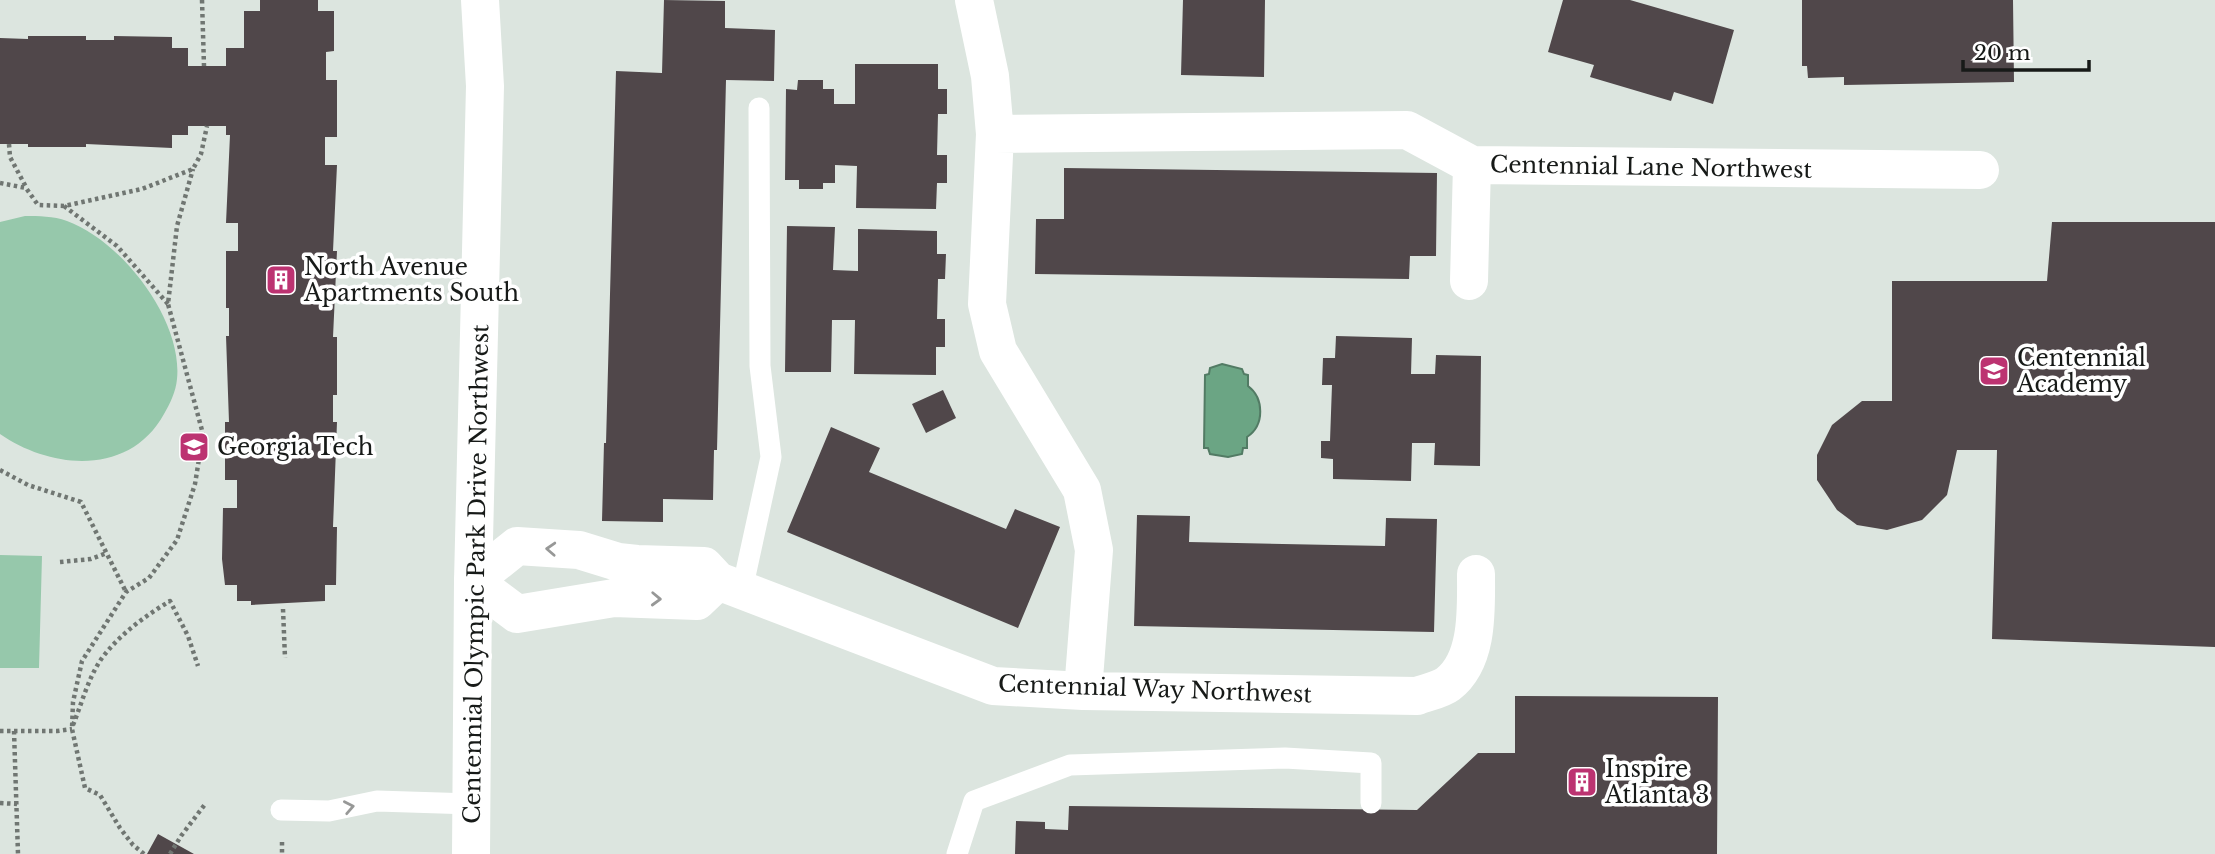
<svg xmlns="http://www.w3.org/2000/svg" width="2215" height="854" viewBox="0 0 2215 854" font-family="'Libre Baskerville',serif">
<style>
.green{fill:#96c8ab}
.water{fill:#6ba584;stroke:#527b64;stroke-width:2}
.building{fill:#50474a}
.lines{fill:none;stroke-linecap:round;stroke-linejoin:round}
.path{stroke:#707672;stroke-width:4.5;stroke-dasharray:3.5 3.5;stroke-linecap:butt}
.service{stroke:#fff;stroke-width:21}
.minor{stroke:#fff;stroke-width:38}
.tertiary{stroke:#fff;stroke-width:38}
.oneway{stroke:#979897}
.labels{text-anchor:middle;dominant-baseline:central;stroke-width:7;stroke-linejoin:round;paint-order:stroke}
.street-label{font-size:23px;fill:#171a18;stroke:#fff}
.poi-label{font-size:23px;fill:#171a18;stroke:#fff;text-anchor:start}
</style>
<rect width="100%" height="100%" fill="#dce5df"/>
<path class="green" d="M 25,216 C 39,216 53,216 67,221 C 122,241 183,320 177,379 C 176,391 170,404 164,414 C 130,476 52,470 0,434 L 0,222 Z
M 0,555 L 42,556 L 39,668 L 0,668 Z"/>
<path class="water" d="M 1222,364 L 1242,369 L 1244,374 L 1248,375 L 1248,386 C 1264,398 1265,425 1247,437 L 1247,448 L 1243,448 L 1242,454 L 1228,457 L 1210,454 L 1208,448 L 1204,448 L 1205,375 L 1209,374 L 1210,368 Z"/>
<path class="building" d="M 260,0 L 318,0 L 318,11 L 334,11 L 334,51 L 326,52 L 326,80 L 337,80 L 337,137 L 325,137 L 325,165 L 337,165 L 333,251 L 337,251 L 333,337 L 337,337 L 337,395 L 333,395 L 333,422 L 337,422 L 333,527 L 337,527 L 336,585 L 325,585 L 325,601 L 251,605 L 251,601 L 237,601 L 237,585 L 225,585 L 222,559 L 223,508 L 237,508 L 237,480 L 225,480 L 225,422 L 229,422 L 226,336 L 229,336 L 229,308 L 226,308 L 226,251 L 238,251 L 238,223 L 226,223 L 230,135 L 226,135 L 226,126 L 188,126 L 188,135 L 172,135 L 172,148 L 86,144 L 86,147 L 28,147 L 28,144 L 0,144 L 0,38 L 28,39 L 28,36 L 86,36 L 86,40 L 114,40 L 114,36 L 172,37 L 172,48 L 188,48 L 188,66 L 226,66 L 226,48 L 244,48 L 244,11 L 260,11 Z
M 664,0 L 725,1 L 725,28 L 775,30 L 774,81 L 726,80 L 717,450 L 714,450 L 713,500 L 663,499 L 663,522 L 602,521 L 604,443 L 606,443 L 616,71 L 662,73 Z
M 1183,0 L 1265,0 L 1264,77 L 1181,75 Z
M 1563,0 L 1630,0 L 1734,30 L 1713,104 L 1674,92 L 1671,101 L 1590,77 L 1594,65 L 1548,52 Z
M 1802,0 L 2013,0 L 2014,82 L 1844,85 L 1844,77 L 1808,78 L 1807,66 L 1802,66 Z
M 855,64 L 938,64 L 938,89 L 947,89 L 947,114 L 938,114 L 937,155 L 947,155 L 947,183 L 937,183 L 936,209 L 856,208 L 857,166 L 835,165 L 835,183 L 823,183 L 823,189 L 799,189 L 799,180 L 785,180 L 786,89 L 797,90 L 798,80 L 823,80 L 823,89 L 834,89 L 834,104 L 855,104 Z
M 1064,168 L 1437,173 L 1436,256 L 1410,256 L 1409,279 L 1035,274 L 1036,219 L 1064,219 Z
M 2052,222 L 2215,222 L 2215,647 L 1992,639 L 1997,450 L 1957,450 L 1947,495 L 1922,520 L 1887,530 L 1857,525 L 1837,510 L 1817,480 L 1817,455 L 1832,425 L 1862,401 L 1892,401 L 1892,281 L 2047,281 Z
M 787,226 L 835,227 L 833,270 L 858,271 L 858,229 L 937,231 L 937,254 L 946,254 L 945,279 L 938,279 L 937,319 L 945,319 L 945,347 L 936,347 L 936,375 L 854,374 L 855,320 L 832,320 L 831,372 L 785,372 Z
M 1336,336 L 1412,338 L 1411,374 L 1435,374 L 1436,355 L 1481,356 L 1480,466 L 1434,465 L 1435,443 L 1412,443 L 1411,481 L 1333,479 L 1333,459 L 1321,458 L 1321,441 L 1330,441 L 1332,385 L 1322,385 L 1323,358 L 1335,358 Z
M 943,390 L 956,418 L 926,433 L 912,404 Z
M 831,427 L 880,448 L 869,472 L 1006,529 L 1015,509 L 1060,527 L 1018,628 L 787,532 Z
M 1137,515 L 1190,516 L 1189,542 L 1385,546 L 1386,518 L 1437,519 L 1434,632 L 1134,626 Z
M 1515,696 L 1718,697 L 1717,854 L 1015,854 L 1016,821 L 1045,822 L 1045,829 L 1068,830 L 1069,806 L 1417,810 L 1478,753 L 1515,753 Z
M 158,834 L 194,854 L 147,854 Z"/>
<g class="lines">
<path class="path" d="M 202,0 L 204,66
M 9,144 L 10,157 L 26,187
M 0,183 L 26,188 L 38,205 L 64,206 L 142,189 L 193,169 L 201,154 L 207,126
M 64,206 L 117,246 L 168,304
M 0,470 L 28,485 L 81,502 L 126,592
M 60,562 L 91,559 L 107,553
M 283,609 L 285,658
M 73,725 C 82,703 88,678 102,658 C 120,634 145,616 170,601 L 188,636 L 198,666
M 0,731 L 57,731 L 72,729
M 14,731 L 18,854
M 0,803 L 17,804
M 282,842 L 282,853
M 144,854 L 133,845 L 120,828 L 100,795 L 85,788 L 72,729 L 73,702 L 82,661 L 126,592 L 149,578 L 177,540 L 195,484 L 203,434 L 168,304 L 177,226 L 193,169
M 170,854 L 181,836 L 206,803"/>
<path class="service" d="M 742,590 L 771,457 L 760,366 L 759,108
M 281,810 L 329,811 L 377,801 L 472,804
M 957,854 L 974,801 L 1070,765 L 1285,758 L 1371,763 L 1371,803"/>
<path class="minor" d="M 974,0 L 990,76 L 995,134 L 987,304 L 998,351 L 1082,490 L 1094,550 L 1083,691
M 995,134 L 1407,130 L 1472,165 L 1980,170
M 1469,281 L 1472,165
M 718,581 L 697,601 L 614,598 L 517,614 L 473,581 L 517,546 L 579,550 L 618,562 L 637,564 L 704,566 L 718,581 L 993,686 L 1083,691 L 1417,696 C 1427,692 1440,690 1448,684 C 1479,660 1476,609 1476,574"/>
<path class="tertiary" d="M 471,854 L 473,581 L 485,86 L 480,0"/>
</g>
<defs><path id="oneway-chevron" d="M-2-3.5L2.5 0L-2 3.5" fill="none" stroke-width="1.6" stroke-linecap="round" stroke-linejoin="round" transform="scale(1.75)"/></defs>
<g class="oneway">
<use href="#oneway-chevron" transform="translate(551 549) rotate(-177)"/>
<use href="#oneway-chevron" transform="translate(656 599) rotate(2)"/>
<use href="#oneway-chevron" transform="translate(349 807) rotate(-11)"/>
</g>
<defs>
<g id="building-square" transform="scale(1.575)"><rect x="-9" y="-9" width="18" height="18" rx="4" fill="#bc3371" stroke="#fff"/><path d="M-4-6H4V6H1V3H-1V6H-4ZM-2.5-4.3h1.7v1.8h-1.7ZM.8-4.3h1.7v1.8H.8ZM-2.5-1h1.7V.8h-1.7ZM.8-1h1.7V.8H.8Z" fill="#fff"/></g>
<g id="school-square" transform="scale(1.575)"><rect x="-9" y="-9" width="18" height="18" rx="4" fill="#bc3371" stroke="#fff"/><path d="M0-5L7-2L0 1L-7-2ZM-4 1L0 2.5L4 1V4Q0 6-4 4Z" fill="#fff"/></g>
<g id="university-square" transform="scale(1.575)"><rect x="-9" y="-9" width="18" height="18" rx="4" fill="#bc3371" stroke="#fff"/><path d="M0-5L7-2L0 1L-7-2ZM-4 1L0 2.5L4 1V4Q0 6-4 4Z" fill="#fff"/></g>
</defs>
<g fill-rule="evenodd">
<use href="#building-square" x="281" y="280"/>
<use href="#school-square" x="1994" y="371"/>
<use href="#university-square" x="194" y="447"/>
<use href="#building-square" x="1582" y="782"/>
</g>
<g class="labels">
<g class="street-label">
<text transform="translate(1651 167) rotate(1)">Centennial Lane Northwest</text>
<text transform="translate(476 574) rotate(-89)">Centennial Olympic Park Drive Northwest</text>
<text transform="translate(1155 689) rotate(2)">Centennial Way Northwest</text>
</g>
<g class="poi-label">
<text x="304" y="267">North Avenue<tspan x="304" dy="26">Apartments South</tspan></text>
<text x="2017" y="358">Centennial<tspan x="2017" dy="26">Academy</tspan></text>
<text x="217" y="447">Georgia Tech</text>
<text x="1605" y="769">Inspire<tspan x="1605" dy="26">Atlanta 3</tspan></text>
</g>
</g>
<path d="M1963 60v10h126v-10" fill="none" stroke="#171a18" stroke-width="3.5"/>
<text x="1974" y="60" font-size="21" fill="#171a18" stroke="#ffffff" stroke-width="5" paint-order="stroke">20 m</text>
</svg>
